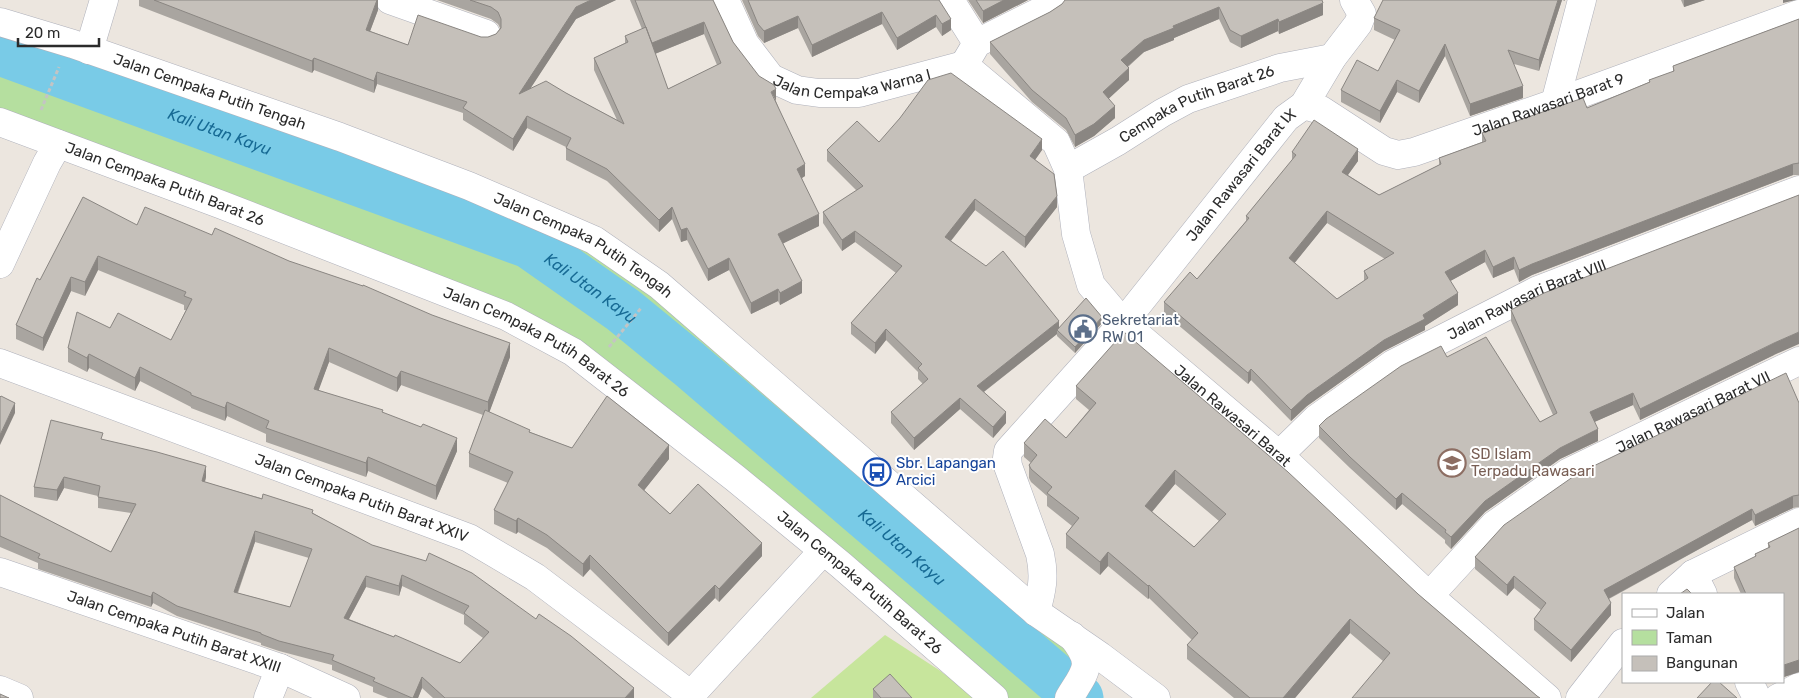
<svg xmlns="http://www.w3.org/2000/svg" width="1799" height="698" viewBox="0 0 1799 698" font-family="Rubik,sans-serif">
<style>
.green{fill:#b5df9f}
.pitch{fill:#c7e59c}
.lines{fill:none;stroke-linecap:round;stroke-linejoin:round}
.river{stroke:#79cbe7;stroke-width:49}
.minor-casing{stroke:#afb1bb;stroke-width:29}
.tertiary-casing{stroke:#afb1bb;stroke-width:29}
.path{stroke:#c4c4c4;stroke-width:3;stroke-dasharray:4 2.5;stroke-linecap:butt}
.minor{stroke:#fff;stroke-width:28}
.tertiary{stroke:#fff;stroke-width:28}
.wall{fill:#a9a5a0;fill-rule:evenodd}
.shaded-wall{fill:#8a8682}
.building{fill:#c5c0ba;stroke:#8a8682;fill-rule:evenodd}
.labels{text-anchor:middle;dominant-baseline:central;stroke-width:4;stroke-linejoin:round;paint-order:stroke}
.street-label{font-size:15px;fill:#2b2b2b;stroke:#fff}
.service-label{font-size:15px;fill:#4e5e75;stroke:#fff;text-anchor:start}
.education-label{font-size:15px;fill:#785e54;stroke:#fff;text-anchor:start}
.transit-label{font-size:15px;fill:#164399;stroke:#fff;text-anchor:start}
.water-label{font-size:16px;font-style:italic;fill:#176a94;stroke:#fff}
</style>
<rect width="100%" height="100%" fill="#ece6df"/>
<path class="green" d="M 0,16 L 587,242 L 1085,656 L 1063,698 L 996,698 L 573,352 L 0,122 Z"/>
<path class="pitch" d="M 885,635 L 939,670 L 976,698 L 811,698 Z"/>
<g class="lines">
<path class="river" id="s1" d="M 0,51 L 529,244 L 623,310 L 689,364 L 1079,698"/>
<g class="minor-casing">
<g id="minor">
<path d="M 390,0 L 486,34"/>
<path id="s2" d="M 725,0 L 745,44 L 771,78 L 797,90 L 819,93 L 859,93 L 964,65 L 1056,142 L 1068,169 L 1076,234 L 1091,285 L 1123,323 L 1279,455 L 1429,596 L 1547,698"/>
<path d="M 950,0 L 977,43"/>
<path d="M 89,50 L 104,0"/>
<path d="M 964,65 L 977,43 L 1043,10 L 1053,3 L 1053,0"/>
<path d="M 1555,103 L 1582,0"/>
<path id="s3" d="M 1304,105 L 1321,110 L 1384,151 L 1398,155 L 1414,152 L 1555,103 L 1799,14"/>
<path id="s4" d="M 1068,169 L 1118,141 L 1162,113 L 1188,99 L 1280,68 L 1332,58"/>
<path d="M 0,264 L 47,163 L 58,144"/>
<path id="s5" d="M 0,363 L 469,538 L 535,577 L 691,695"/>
<path id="s6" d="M 1279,455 L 1316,419 L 1393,364 L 1538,290 L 1799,190"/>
<path id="s7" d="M 0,572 L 280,668 L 346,698"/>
<path d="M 1693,574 L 1703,594"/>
<path d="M 1671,594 L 1693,574 L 1799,522"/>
<path id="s8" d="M 1429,596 L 1494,525 L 1569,472 L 1799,361"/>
<path id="s9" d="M 1036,612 C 1042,590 1045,577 1040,554 L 1008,466 L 1007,458 L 1008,451 L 1123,323 L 1286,118 L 1304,105 L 1332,58 L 1358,24 L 1362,14 L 1354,0"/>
<path d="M 1749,682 L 1757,698"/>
<path d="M 0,690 L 19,698"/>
<path d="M 268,698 L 280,668"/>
<path d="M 688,698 L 823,551"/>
<path d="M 1580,698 L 1623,643"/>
<path d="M 1778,698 L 1799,687"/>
</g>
</g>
<g class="tertiary-casing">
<g id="tertiary">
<path id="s10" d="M 0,22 L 73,44 L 340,137 L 469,186 L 594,240 L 659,285 L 1036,612 L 1100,656 L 1156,698"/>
<path id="s11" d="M 0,122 L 222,205 L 506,316 L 573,352 L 735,478 L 841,565 L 994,698"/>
<path d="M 1069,698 C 1086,670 1095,665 1072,636"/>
</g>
</g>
<path class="path" d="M 41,110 L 59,67
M 609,347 L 642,307"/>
<use href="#minor" class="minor"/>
<use href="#tertiary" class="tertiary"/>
</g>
<path class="wall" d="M 139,0 L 378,0 L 378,10 L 370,31 L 408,45 L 481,37 L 488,37 L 496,34 L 500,28 L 498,24 L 491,19 L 437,0 L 616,0 L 576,19 L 530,88 L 566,93 L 617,120 L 594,70 L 594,58 L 625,43 L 625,36 L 642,29 L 630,0 L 713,0 L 733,42 L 776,101 L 805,176 L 802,178 L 819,226 L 783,243 L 802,293 L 780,305 L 778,301 L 751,314 L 729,270 L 708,281 L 687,240 L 681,242 L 672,219 L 659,232 L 607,181 L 566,160 L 566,147 L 527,128 L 513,151 L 463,120 L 463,113 L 377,84 L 374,93 L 314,70 L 312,73 L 139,6 ZM 704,34 L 717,65 L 668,89 L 655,54 Z
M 742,0 L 939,0 L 951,30 L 942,36 L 936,27 L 897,50 L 882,24 L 812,57 L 798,28 L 764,43 L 758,36 Z
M 968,0 L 1028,0 L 983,23 Z
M 1322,0 L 1323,15 L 1279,34 L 1278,31 L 1241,48 L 1230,42 L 1219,19 L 1174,38 L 1174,40 L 1144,52 L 1128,67 L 1129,80 L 1108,98 L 1115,118 L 1094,136 L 1075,147 L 1066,130 L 1032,102 L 990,54 L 990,42 L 1050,12 L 1062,4 Z
M 1383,0 L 1565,0 L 1565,1 L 1562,0 L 1539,71 L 1514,64 L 1523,98 L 1470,116 L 1445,56 L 1419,103 L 1397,92 L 1380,123 L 1341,102 L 1341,90 L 1378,71 L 1395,40 L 1374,30 L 1374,18 Z
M 1681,0 L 1705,0 L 1684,7 Z
M 1799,19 L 1799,175 L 1793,175 L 1532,275 L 1519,282 L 1514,269 L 1493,278 L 1485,262 L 1450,281 L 1458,305 L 1425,326 L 1425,330 L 1384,351 L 1307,406 L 1291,421 L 1251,380 L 1248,384 L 1164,313 L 1164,302 L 1197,279 L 1246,221 L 1246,216 L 1292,161 L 1292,152 L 1358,161 L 1348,175 L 1379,195 L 1439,165 L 1439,158 L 1482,142 L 1482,133 L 1587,108 L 1649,82 L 1649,80 L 1673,72 L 1673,66 ZM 1327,223 L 1385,259 L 1364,271 L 1364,281 L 1337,299 L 1294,263 Z
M 879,142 L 1042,150 L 1035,160 L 1057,207 L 1025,248 L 975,210 L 951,241 L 1059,327 L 1102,323 L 1075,353 L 1057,336 L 1057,334 L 984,392 L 1006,423 L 993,438 L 960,409 L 914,450 L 891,423 L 891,412 L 923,384 L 918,379 L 918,372 L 886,340 L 875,354 L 851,334 L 851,323 L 896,273 L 855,242 L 842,251 L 823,223 L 823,212 L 857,191 L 827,161 L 827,150 Z
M 137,225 L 212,235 L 289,261 L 510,357 L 489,412 L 530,432 L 572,448 L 669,459 L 644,490 L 670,514 L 762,556 L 719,602 L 715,598 L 668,646 L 590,569 L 583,577 L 547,548 L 518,532 L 516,534 L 494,524 L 494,510 L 508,483 L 469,467 L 469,453 L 483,415 L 401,385 L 397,392 L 329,362 L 318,390 L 383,413 L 457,451 L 436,500 L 368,471 L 366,477 L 266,442 L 266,434 L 227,416 L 225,421 L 191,408 L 191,407 L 140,381 L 135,391 L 89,368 L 87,372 L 68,362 L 68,348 L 171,340 L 186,310 L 184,310 L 184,305 L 98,270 L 85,296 L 71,291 L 43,351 L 16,339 L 16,325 L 40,280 Z
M 1511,310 L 1774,355 L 1640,420 L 1633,405 L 1594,422 L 1598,441 L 1560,459 L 1485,512 L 1451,549 L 1445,543 L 1445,540 L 1402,504 L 1396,510 L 1350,468 L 1319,438 L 1319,426 L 1447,357 L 1540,422 L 1553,415 L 1511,321 Z
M 1076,386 L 1418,594 L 1537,696 L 1383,661 L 1350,633 L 1295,698 L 1234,698 L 1187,659 L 1187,645 L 1192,640 L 1149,598 L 1148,599 L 1108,566 L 1100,575 L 1066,548 L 1066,534 L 1072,526 L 1047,506 L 1047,496 L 1031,482 L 1029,478 L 1029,465 L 1031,463 L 1024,457 L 1024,443 L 1066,438 L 1089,410 L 1076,399 ZM 1175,484 L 1219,521 L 1194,547 L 1152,512 Z
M 1799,403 L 1799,507 L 1793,508 L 1755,526 L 1752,520 L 1609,599 L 1611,615 L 1571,662 L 1534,630 L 1534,619 L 1541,610 L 1514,588 L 1507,596 L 1475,569 L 1475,557 Z
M 103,440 L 206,477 L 205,482 L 313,513 L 634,698 L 433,698 L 422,688 L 418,698 L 388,698 L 373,692 L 373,687 L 332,670 L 332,665 L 279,651 L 261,645 L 261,643 L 177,616 L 153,603 L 151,607 L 38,569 L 38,563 L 0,547 L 0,495 L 111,552 L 131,513 L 98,508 L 98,496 L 64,488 L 57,501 L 34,497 L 34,487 ZM 255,542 L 309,558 L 290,607 L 238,593 ZM 402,586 L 464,615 L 464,624 L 483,638 L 460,663 L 349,619 L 366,587 L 399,596 Z
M 1799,528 L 1799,672 L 1784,677 L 1783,674 L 1783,594 L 1741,594 L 1734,578 L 1734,567 L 1755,557 L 1755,554 L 1768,548 L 1768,543 Z
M 873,689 L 912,698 L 873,698 Z"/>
<path class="shaded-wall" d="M 377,0 L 378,0 L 378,10 L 366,42 L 366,30 Z
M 591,0 L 616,0 L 576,19 L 519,106 L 519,94 L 576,7 Z
M 1004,0 L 1028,0 L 983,23 L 983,11 Z
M 1558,0 L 1562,0 L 1539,71 L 1539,60 Z
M 1684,0 L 1705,0 L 1684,7 Z
M 1783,0 L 1796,0 L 1783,3 Z
M 1323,3 L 1323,15 L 1279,34 L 1279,22 Z
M 1219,7 L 1219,19 L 1174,38 L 1174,40 L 1144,52 L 1121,72 L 1121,60 L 1144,40 L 1173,26 Z
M 882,12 L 882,24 L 812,57 L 812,45 Z
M 936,15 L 936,27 L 897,50 L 897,38 Z
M 798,16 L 798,28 L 764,43 L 764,31 Z
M 951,19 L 951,30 L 942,36 L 942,24 Z
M 1278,19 L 1278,31 L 1241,48 L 1241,36 Z
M 704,22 L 704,34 L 652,55 L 652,43 Z
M 1445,44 L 1445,56 L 1419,103 L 1419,91 Z
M 314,58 L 314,70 L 312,73 L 312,61 Z
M 1129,68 L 1129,80 L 1103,104 L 1103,92 Z
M 377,72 L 377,84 L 374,93 L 374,81 Z
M 1397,80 L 1397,92 L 1380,123 L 1380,111 Z
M 1523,86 L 1523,98 L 1470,116 L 1470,104 Z
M 776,89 L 776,101 L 771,92 Z
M 1115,106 L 1115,118 L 1094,136 L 1075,147 L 1075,135 Z
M 527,116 L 527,128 L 513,151 L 513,139 Z
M 1042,139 L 1042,150 L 1030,167 L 1030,156 Z
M 1358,149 L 1358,161 L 1342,183 L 1342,172 Z
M 805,164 L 805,176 L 797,181 L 797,169 Z
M 1793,164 L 1793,175 L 1532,275 L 1519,282 L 1519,270 L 1532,264 Z
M 1057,196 L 1057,207 L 1025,248 L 1025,237 Z
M 975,199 L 975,210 L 945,248 L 945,237 Z
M 672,207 L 672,219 L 659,232 L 659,220 Z
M 1327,211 L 1327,223 L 1289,270 L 1289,258 Z
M 819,214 L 819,226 L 778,246 L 778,234 Z
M 687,228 L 687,240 L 681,242 L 681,230 Z
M 855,231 L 855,242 L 842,251 L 842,240 Z
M 1485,250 L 1485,262 L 1445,284 L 1445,272 Z
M 98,256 L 98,270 L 85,296 L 85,282 Z
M 1514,257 L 1514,269 L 1493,278 L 1493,267 Z
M 729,258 L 729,270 L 708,281 L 708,269 Z
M 71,277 L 71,291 L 43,351 L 43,338 Z
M 802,281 L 802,293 L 780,305 L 780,293 Z
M 778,289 L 778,301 L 751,314 L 751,303 Z
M 1458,293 L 1458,305 L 1425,326 L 1425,330 L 1384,351 L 1307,406 L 1291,421 L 1291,410 L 1307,395 L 1384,340 Z
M 1102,317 L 1102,323 L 1075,353 L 1075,347 Z
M 1059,321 L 1059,332 L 1057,330 L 1057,334 L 977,397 L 977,386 Z
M 886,329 L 886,340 L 875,354 L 875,343 Z
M 1799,332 L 1799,344 L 1774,355 L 1640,420 L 1640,409 L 1774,343 Z
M 510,343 L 510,357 L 488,416 L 488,402 Z
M 329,348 L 329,362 L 314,403 L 314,389 Z
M 89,354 L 89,368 L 87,372 L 87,358 Z
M 140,367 L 140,381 L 135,391 L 135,378 Z
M 1251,369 L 1251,380 L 1248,384 L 1248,373 Z
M 401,371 L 401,385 L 397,392 L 397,378 Z
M 1633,393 L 1633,405 L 1590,424 L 1590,412 Z
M 960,398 L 960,409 L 914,450 L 914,438 Z
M 227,402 L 227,416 L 225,421 L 225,408 Z
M 15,403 L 15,413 L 0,445 L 0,435 Z
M 1006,412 L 1006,423 L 993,438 L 993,427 Z
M 1598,429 L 1598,441 L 1560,459 L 1485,512 L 1451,549 L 1451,537 L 1485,501 L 1560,448 Z
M 457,438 L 457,451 L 436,500 L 436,486 Z
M 669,445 L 669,459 L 638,498 L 638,485 Z
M 368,457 L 368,471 L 366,477 L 366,463 Z
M 206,466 L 206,477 L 202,492 L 202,481 Z
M 1175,470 L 1175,484 L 1145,520 L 1145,506 Z
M 64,477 L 64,488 L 57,501 L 57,490 Z
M 1402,493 L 1402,504 L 1396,510 L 1396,499 Z
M 1793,496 L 1793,508 L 1755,526 L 1755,515 Z
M 1752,509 L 1752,520 L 1604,601 L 1604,590 Z
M 518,518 L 518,532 L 516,534 L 516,521 Z
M 255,531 L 255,542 L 234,602 L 234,592 Z
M 762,543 L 762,556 L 719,602 L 719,589 Z
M 1108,552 L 1108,566 L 1100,575 L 1100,562 Z
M 590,555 L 590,569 L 583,577 L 583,564 Z
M 402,575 L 402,586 L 399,596 L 399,586 Z
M 366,576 L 366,587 L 344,628 L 344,618 Z
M 1514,576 L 1514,588 L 1507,596 L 1507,585 Z
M 715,585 L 715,598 L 668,646 L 668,633 Z
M 1149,585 L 1149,598 L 1148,599 L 1148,586 Z
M 153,592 L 153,603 L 151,607 L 151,597 Z
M 1611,603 L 1611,615 L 1571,662 L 1571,650 Z
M 1350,619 L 1350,633 L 1295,698 L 1283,698 Z
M 1799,660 L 1799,672 L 1784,677 L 1784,665 Z
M 422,677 L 422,688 L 418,698 L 413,698 Z
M 634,688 L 634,698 L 625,698 Z"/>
<path class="building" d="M 154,0 L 377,0 L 366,30 L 408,45 L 418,15 L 481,37 L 488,37 L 496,34 L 501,28 L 501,19 L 498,12 L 491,7 L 470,0 L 591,0 L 576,7 L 519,94 L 546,81 L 566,93 L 624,124 L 594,58 L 628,42 L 625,36 L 646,27 L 668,89 L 721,63 L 704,22 L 652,43 L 635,0 L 713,0 L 733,42 L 759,76 L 774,85 L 776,89 L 771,92 L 805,164 L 797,169 L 819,214 L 778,234 L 802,281 L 780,293 L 778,289 L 751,303 L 729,258 L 708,269 L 687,228 L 681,230 L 672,207 L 659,220 L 607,169 L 566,148 L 571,138 L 527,116 L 513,139 L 463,108 L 467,102 L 377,72 L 374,81 L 314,58 L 312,61 Z
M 748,0 L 939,0 L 951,19 L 942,24 L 936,15 L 897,38 L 882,12 L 812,45 L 798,16 L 764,31 L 758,24 Z
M 976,0 L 1004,0 L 983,11 Z
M 1065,0 L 1322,0 L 1323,3 L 1279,22 L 1278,19 L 1241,36 L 1230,30 L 1219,7 L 1173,26 L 1174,28 L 1144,40 L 1121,60 L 1129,68 L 1103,92 L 1115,106 L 1094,124 L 1075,135 L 1066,118 L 1032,90 L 990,42 L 1050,12 L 1062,4 Z
M 1383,0 L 1558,0 L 1539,60 L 1508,50 L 1523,86 L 1470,104 L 1445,44 L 1419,91 L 1397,80 L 1380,111 L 1341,90 L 1357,60 L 1378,71 L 1400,30 L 1374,18 Z
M 1799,19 L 1799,163 L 1793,164 L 1532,264 L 1519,270 L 1514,257 L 1493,267 L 1485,250 L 1445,272 L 1458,293 L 1423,315 L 1425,319 L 1384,340 L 1307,395 L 1291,410 L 1251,369 L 1248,373 L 1164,302 L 1190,272 L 1197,279 L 1249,218 L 1246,216 L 1296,155 L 1292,152 L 1314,120 L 1358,149 L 1342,172 L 1379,195 L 1441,164 L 1439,158 L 1486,141 L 1482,133 L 1583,98 L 1587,108 L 1650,82 L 1649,80 L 1674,71 L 1673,66 ZM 1327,211 L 1394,253 L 1364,271 L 1368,278 L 1337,299 L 1289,258 Z
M 951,73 L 1042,139 L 1030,156 L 1054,174 L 1057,196 L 1025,237 L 975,199 L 945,237 L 986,266 L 1003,251 L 1059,321 L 977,386 L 1006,412 L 993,427 L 960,398 L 914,438 L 891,412 L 928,379 L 918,368 L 922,364 L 886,329 L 875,343 L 851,323 L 902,266 L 855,231 L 842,240 L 823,212 L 863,186 L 827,150 L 857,121 L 879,142 L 900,118 L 928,80 Z
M 1799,195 L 1799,332 L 1774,343 L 1640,409 L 1633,393 L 1590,412 L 1598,429 L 1560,448 L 1485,501 L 1451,537 L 1445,532 L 1446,530 L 1402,493 L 1396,499 L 1350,457 L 1319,426 L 1326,419 L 1401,366 L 1441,346 L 1447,357 L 1486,337 L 1540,422 L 1557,413 L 1511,310 L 1544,293 Z
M 83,197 L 137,225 L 145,207 L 212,235 L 215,228 L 289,261 L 363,286 L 363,285 L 432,315 L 510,343 L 488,402 L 401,371 L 397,378 L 329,348 L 314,389 L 383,410 L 382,412 L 421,427 L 423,424 L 457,438 L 436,486 L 368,457 L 366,463 L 266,428 L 269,421 L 227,402 L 225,408 L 191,395 L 191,393 L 140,367 L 135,378 L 89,354 L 87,358 L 68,348 L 77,312 L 110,328 L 118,313 L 171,340 L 192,299 L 184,296 L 186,292 L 98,256 L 85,282 L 71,277 L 43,338 L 16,325 L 37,278 L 40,280 Z
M 1086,298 L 1102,317 L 1075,347 L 1057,330 Z
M 1124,332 L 1288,472 L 1418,594 L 1537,696 L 1540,698 L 1352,698 L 1390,653 L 1350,619 L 1283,698 L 1250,698 L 1187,645 L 1198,633 L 1149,585 L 1148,586 L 1108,552 L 1100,562 L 1066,534 L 1079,518 L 1047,493 L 1052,487 L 1031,469 L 1029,465 L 1037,455 L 1024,443 L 1045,419 L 1066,438 L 1096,403 L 1076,386 ZM 1175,470 L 1226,514 L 1194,547 L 1145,506 Z
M 1786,373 L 1799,403 L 1799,495 L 1793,496 L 1755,515 L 1752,509 L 1604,590 L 1611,603 L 1571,650 L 1534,619 L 1546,603 L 1514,576 L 1507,585 L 1475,557 L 1504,525 L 1577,474 Z
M 1,396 L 15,403 L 0,435 L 0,397 Z
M 607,396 L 669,445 L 638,485 L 670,514 L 698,484 L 762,543 L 719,589 L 715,585 L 668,633 L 590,555 L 583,564 L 547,535 L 518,518 L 516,521 L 494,510 L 513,472 L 469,453 L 485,410 L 530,430 L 529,432 L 572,448 Z
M 51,420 L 103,433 L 101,439 L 157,452 L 206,466 L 202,481 L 262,499 L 263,494 L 313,510 L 312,513 L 372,545 L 426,561 L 429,553 L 472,573 L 536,619 L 539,614 L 571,636 L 634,688 L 625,698 L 445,698 L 422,677 L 413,698 L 412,698 L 373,681 L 375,678 L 332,660 L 334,655 L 279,641 L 261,634 L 261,633 L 177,606 L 153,592 L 151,597 L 38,558 L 40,554 L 0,536 L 0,495 L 111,552 L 136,504 L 98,497 L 100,486 L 64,477 L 57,490 L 34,487 ZM 255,531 L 312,549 L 290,607 L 234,592 ZM 402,575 L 469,606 L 464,613 L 489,632 L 460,663 L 395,635 L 394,637 L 344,618 L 366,576 L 399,586 Z
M 1799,528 L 1799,660 L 1784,665 L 1783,662 L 1783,594 L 1746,594 L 1734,567 L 1756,556 L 1755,554 L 1770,547 L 1768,543 Z
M 1687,589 L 1692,594 L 1680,594 Z
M 890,674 L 912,698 L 881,698 L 873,689 Z
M 1712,682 L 1719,682 L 1737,698 L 1697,698 Z
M 0,694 L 9,698 L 0,698 Z"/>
<defs>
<g id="civic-ring" transform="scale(1.4375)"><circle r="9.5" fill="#fff" stroke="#5c6f8a" stroke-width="1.5"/><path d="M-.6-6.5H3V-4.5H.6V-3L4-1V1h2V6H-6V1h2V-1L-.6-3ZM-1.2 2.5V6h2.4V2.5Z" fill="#5c6f8a"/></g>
<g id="school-ring" transform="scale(1.4375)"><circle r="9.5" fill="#fff" stroke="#8d6e63" stroke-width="1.5"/><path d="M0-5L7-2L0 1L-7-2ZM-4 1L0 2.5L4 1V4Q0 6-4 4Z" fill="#8d6e63"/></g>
<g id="bus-ring" transform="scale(1.4375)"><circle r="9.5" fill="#fff" stroke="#1a4fb4" stroke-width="1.5"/><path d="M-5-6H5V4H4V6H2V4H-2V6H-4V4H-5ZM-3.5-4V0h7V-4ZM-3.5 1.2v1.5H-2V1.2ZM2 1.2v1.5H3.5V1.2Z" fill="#1a4fb4"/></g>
</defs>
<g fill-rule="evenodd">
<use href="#civic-ring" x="1083" y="329"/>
<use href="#school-ring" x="1452" y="463"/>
<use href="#bus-ring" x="877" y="472"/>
</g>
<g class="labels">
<g class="street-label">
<text stroke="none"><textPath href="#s2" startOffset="175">Jalan Cempaka Warna I</textPath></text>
<text stroke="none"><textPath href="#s10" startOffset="221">Jalan Cempaka Putih Tengah</textPath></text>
<text stroke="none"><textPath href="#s3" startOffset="266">Jalan Rawasari Barat 9</textPath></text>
<text stroke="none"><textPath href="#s4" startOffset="145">Cempaka Putih Barat 26</textPath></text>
<text stroke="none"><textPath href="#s9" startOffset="529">Jalan Rawasari Barat IX</textPath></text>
<text stroke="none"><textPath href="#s11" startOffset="176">Jalan Cempaka Putih Barat 26</textPath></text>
<text stroke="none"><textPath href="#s10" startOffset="626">Jalan Cempaka Putih Tengah</textPath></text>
<text stroke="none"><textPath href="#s6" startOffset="295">Jalan Rawasari Barat VIII</textPath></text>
<text stroke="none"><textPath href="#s11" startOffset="581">Jalan Cempaka Putih Barat 26</textPath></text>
<text stroke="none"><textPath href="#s8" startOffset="326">Jalan Rawasari Barat VII</textPath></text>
<text stroke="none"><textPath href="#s2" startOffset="752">Jalan Rawasari Barat</textPath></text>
<text stroke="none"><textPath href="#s5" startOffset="386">Jalan Cempaka Putih Barat XXIV</textPath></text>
<text stroke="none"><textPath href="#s11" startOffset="986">Jalan Cempaka Putih Barat 26</textPath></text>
<text stroke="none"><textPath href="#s7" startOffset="184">Jalan Cempaka Putih Barat XXIII</textPath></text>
</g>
<g class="service-label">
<text x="1102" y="320">Sekretariat<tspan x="1102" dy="17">RW 01</tspan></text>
</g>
<g class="education-label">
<text x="1471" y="454">SD Islam<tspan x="1471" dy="17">Terpadu Rawasari</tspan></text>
</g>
<g class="transit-label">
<text x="896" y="463">Sbr. Lapangan<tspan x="896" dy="17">Arcici</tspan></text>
</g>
<g class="water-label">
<text stroke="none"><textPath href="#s1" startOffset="234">Kali Utan Kayu</textPath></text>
<text stroke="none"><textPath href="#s1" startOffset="639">Kali Utan Kayu</textPath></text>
<text stroke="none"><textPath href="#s1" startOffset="1044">Kali Utan Kayu</textPath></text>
</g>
</g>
<rect x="1622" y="593" width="162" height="90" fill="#ffffff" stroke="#aaaaaa"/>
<rect x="1632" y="609" width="25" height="8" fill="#ffffff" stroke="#aaaaaa"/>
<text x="1666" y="618" font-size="15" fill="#2b2b2b">Jalan</text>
<rect x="1632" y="630" width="25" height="15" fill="#b5df9f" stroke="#aaaaaa"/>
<text x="1666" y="643" font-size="15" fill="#2b2b2b">Taman</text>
<rect x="1632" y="656" width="25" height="15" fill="#c5c0ba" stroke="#aaaaaa"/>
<text x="1666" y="668" font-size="15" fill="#2b2b2b">Bangunan</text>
<path d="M18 38v8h81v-8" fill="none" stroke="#2b2b2b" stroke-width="2.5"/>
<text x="25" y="38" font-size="15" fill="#2b2b2b" stroke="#ffffff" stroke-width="4" paint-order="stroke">20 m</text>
</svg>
